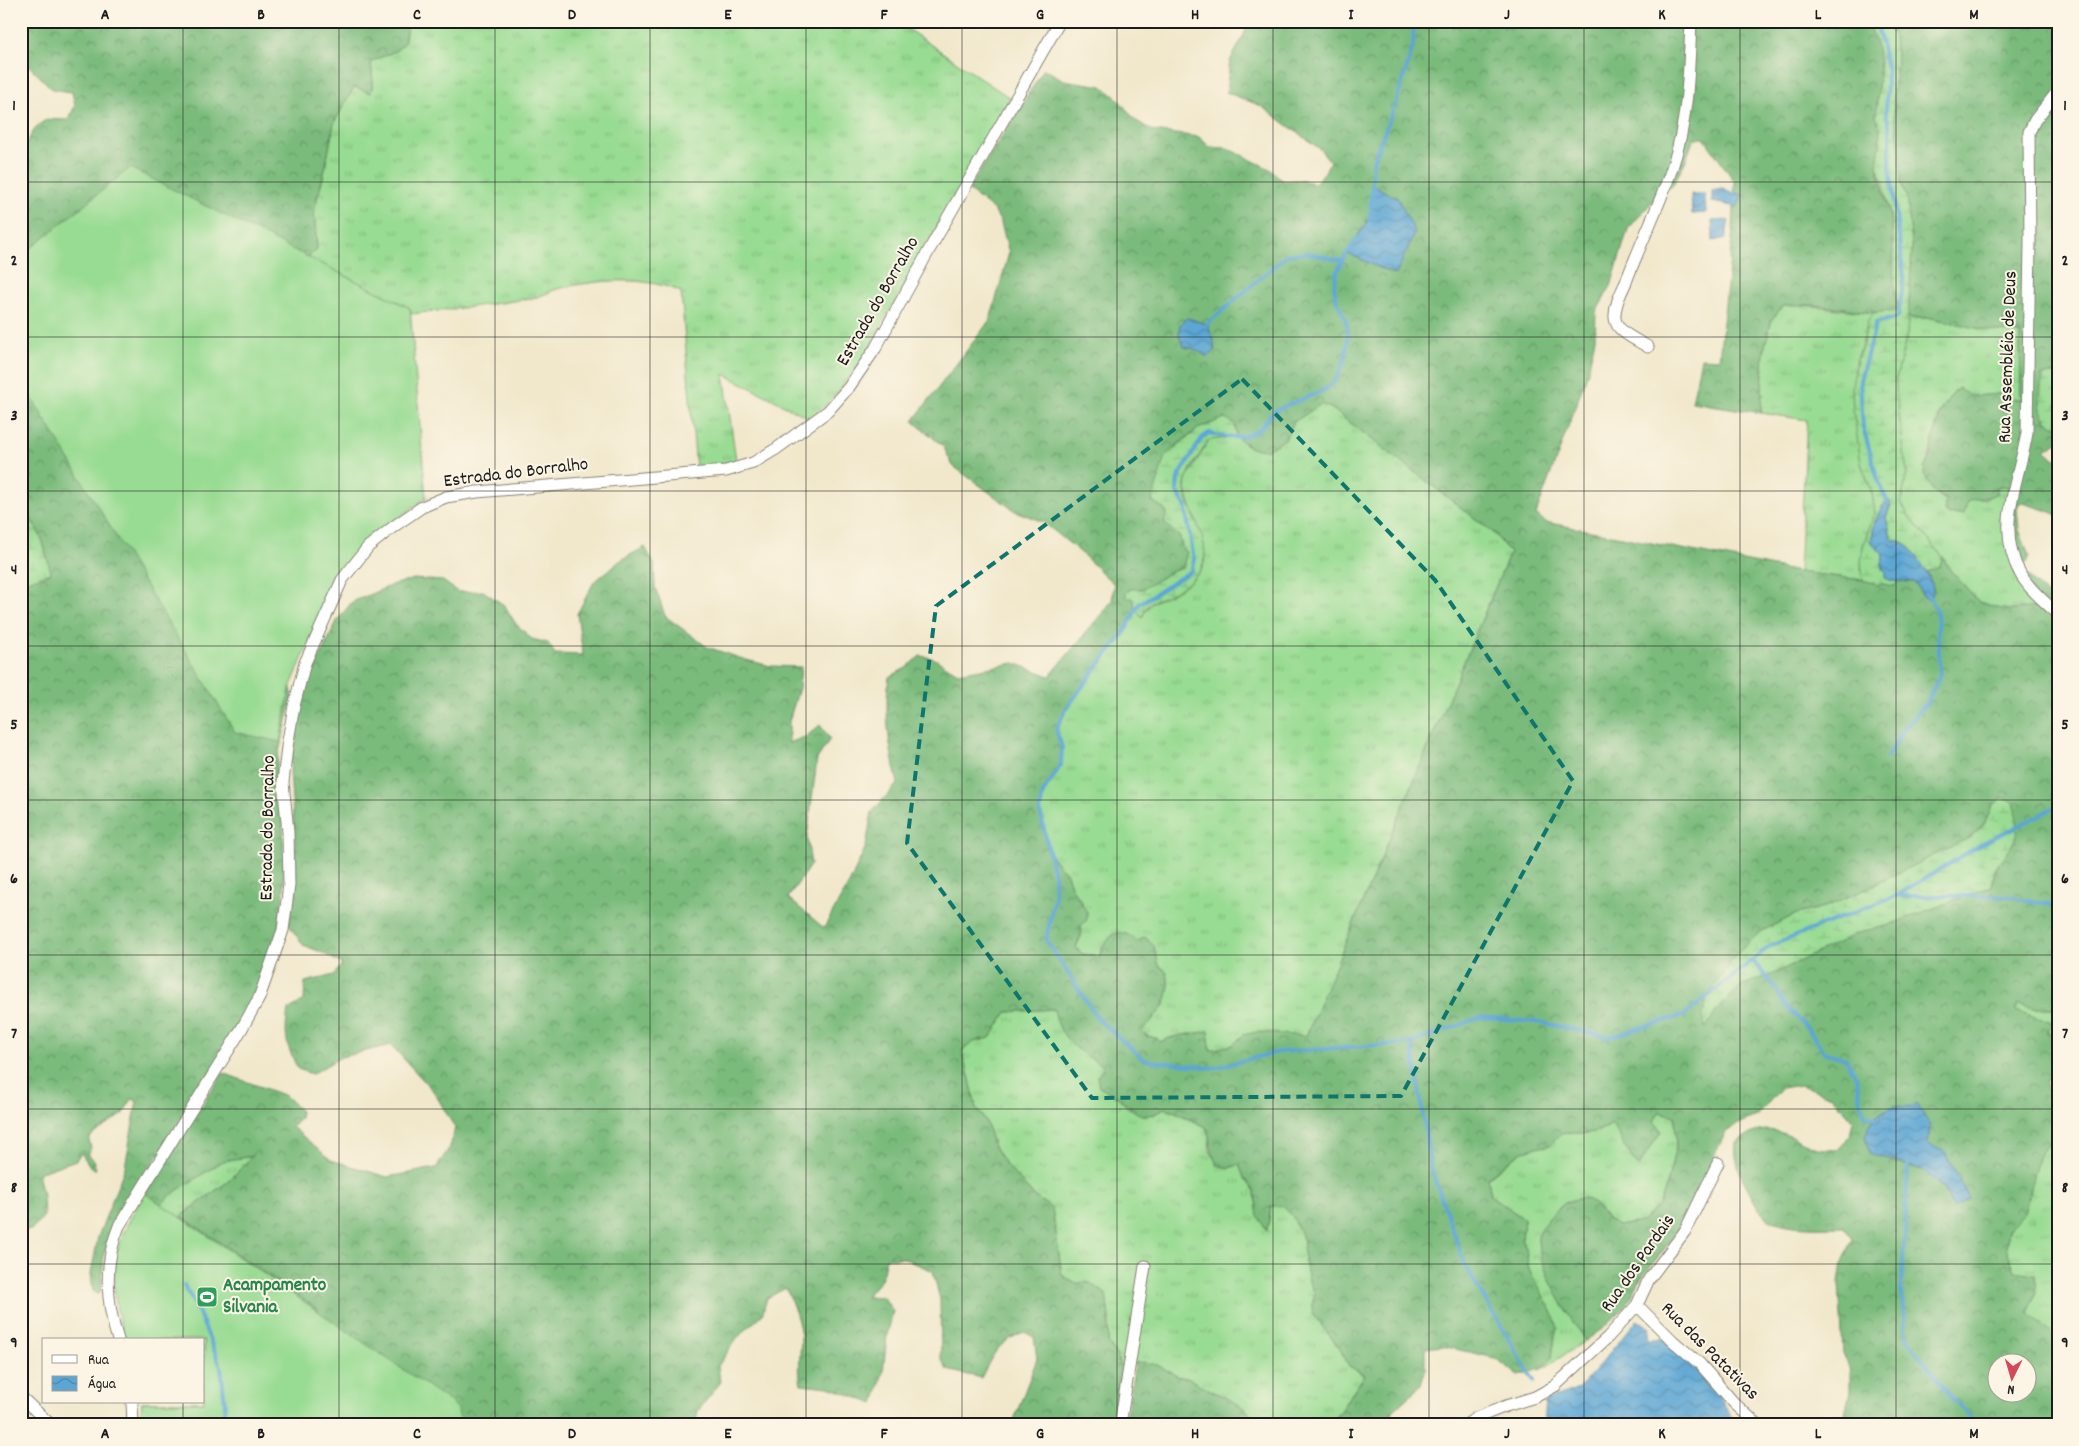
<svg xmlns="http://www.w3.org/2000/svg" width="2079" height="1446" viewBox="0 0 2079 1446" font-family="Dekko,sans-serif">
<style>
.grass{fill:url(#grass-tufts);stroke:#5a7c57}
.forest{fill:url(#forest-crowns);stroke:#4b6c4c;fill-rule:evenodd}
.wetland{fill:url(#wetland-marsh);stroke:#5a7c57}
.pitch{fill:#98db92;stroke:#5a7c57}
.water{fill:url(#water-waves);stroke:#3c6178}
.lines{fill:none;stroke-linecap:round;stroke-linejoin:round}
.stream{stroke:#5ca6d4;stroke-width:4}
.street-casing{stroke:#868274;stroke-width:13}
.street{stroke:#fff;stroke-width:11}
.marked{fill:none;stroke:#0f766e;stroke-width:4;stroke-dasharray:10 6;stroke-linejoin:round}
.grid{fill:none;stroke:#1c1c1c;stroke-width:1;stroke-opacity:0.55}
.labels{text-anchor:middle;dominant-baseline:central;stroke-width:4;stroke-linejoin:round;paint-order:stroke}
.street-label{font-size:19px;fill:#1c1c1c;stroke:#fcf5e5}
.leisure-label{font-size:19px;font-weight:bold;fill:#27864d;stroke:#fcf5e5;text-anchor:start}
.neatline{fill:none;stroke:#1c1c1c;stroke-width:2}
.grid-label{font-size:16px;text-anchor:middle;font-weight:bold;fill:#1c1c1c}
</style>
<defs>
<pattern id="grass-tufts" width="24" height="20" patternUnits="userSpaceOnUse" patternTransform="scale(1.25)"><rect width="24" height="20" fill="#98db92"/><path d="M3 7l-1-3M5 7V3M7 7l1-3M15 17l-1-3M17 17v-4M19 17l1-3" fill="none" stroke="#82bb7d"/></pattern>
<pattern id="forest-crowns" width="20" height="18" patternUnits="userSpaceOnUse" patternTransform="scale(1.25)"><rect width="20" height="18" fill="#7abb7c"/><path d="M2 6a3 3 0 1 1 6 0M12 15a3 3 0 1 1 6 0" fill="none" stroke="#639765"/></pattern>
<pattern id="wetland-marsh" width="20" height="14" patternUnits="userSpaceOnUse" patternTransform="scale(1.25)"><rect width="20" height="14" fill="#98db92"/><path d="M1 5h8M5 5V1M11 12h8M15 12V8" fill="none" stroke="#82bb7d"/></pattern>
<pattern id="water-waves" width="16" height="10" patternUnits="userSpaceOnUse" patternTransform="scale(1.25)"><rect width="16" height="10" fill="#5ca6d4"/><path d="M0 5q4-4 8 0t8 0" fill="none" stroke="#4b86ab"/></pattern>
</defs>
<rect width="100%" height="100%" fill="#fcf5e5"/>
<filter id="ink" filterUnits="userSpaceOnUse"><feTurbulence type="fractalNoise" baseFrequency=".02" numOctaves="2"/><feDisplacementMap in="SourceGraphic" scale="10" xChannelSelector="R" yChannelSelector="G"/><feConvolveMatrix kernelMatrix="1 2 1 2 8 2 1 2 1" color-interpolation-filters="sRGB"/></filter>
<filter id="wash" filterUnits="userSpaceOnUse"><feTurbulence type="fractalNoise" baseFrequency=".0096" numOctaves="4" result="noise"/><feDisplacementMap in="SourceGraphic" scale="20" xChannelSelector="R" yChannelSelector="G"/><feGaussianBlur stdDeviation="1.12" result="paint"/><feColorMatrix in="noise" values="0 0 0 0 0 0 0 0 0 0 0 0 0 0 0 0 0 1.4 0 .05"/><feComposite in="paint" operator="in"/></filter>
<g filter="url(#wash)">
<rect width="100%" height="100%" fill="#f1e8cc"/>
<path class="grass" d="M 408,21 L 898,21 L 903,26 L 1010,98 L 862,360 L 839,391 L 811,419 L 724,374 L 736,461 L 696,468 L 681,292 C 644,275 595,280 557,289 C 548,292 541,297 532,298 C 492,305 451,309 411,314 L 410,308 L 307,257 L 317,250 L 314,211 L 325,169 L 334,123 L 354,87 L 371,92 L 373,82 L 371,62 L 395,51 L 404,44 Z
M 1795,304 L 1873,313 C 1865,327 1863,343 1857,359 L 1861,463 L 1872,493 L 1875,513 L 1863,546 L 1861,571 L 1863,580 L 1799,572 L 1807,420 L 1761,413 L 1764,349 L 1772,319 L 1783,306 Z
M 1908,318 L 1932,318 L 1985,330 L 2020,333 L 2021,400 L 2001,394 L 1972,396 L 1958,388 C 1953,394 1947,400 1943,407 C 1933,425 1934,448 1925,467 L 1940,498 L 1946,500 L 1944,511 L 1972,499 L 1987,499 C 1994,488 1997,485 2010,487 L 2005,534 L 2041,606 L 2015,610 L 2001,609 L 1979,602 L 1950,570 L 1943,557 L 1910,518 L 1901,503 L 1907,473 L 1896,393 L 1896,379 L 1907,334 Z
M 1321,403 L 1331,408 L 1494,533 L 1510,553 L 1306,1036 L 1257,1032 L 1243,1035 L 1233,1045 L 1210,1050 L 1208,1031 C 1191,1035 1177,1033 1160,1042 C 1154,1036 1147,1038 1142,1031 L 1165,1004 L 1169,986 L 1167,973 L 1132,936 L 1102,946 L 1099,958 L 1093,955 L 1082,954 L 1076,947 L 1081,936 L 1081,900 L 1072,889 L 1067,874 L 1049,854 L 1040,811 L 1043,793 L 1061,765 L 1062,747 L 1056,730 L 1066,709 L 1093,672 L 1123,635 L 1136,610 L 1142,617 C 1148,603 1157,600 1170,594 C 1182,588 1200,577 1204,563 C 1208,548 1190,506 1185,489 L 1186,480 L 1209,440 L 1236,437 L 1251,448 L 1285,439 L 1294,422 Z
M 2017,1003 L 2033,1008 L 2058,1008 L 2058,1035 L 2046,1034 L 2054,1023 L 2016,1011 Z
M 1055,1009 C 1058,1044 1084,1046 1104,1068 L 1099,1087 L 1117,1096 L 1128,1108 L 1154,1115 L 1164,1108 L 1171,1110 L 1206,1127 L 1209,1135 L 1210,1152 L 1228,1168 L 1239,1165 L 1244,1177 L 1255,1192 L 1258,1216 L 1269,1222 L 1271,1206 L 1283,1205 L 1293,1217 L 1304,1241 L 1303,1253 L 1310,1285 L 1315,1293 L 1312,1305 L 1313,1314 L 1340,1349 L 1349,1366 L 1365,1375 L 1330,1425 L 1257,1425 L 1249,1412 L 1189,1379 L 1177,1376 L 1157,1365 L 1135,1363 L 1121,1367 L 1116,1355 L 1108,1343 L 1109,1318 L 1106,1294 L 1090,1283 L 1074,1283 L 1062,1275 L 1052,1209 L 1033,1195 L 1005,1164 L 993,1145 L 986,1121 L 976,1108 L 970,1079 L 963,1057 L 963,1050 L 973,1042 L 990,1038 L 1007,1012 Z
M 1659,1111 L 1675,1116 L 1676,1146 L 1667,1185 L 1659,1205 L 1641,1222 L 1618,1226 L 1609,1221 L 1598,1207 L 1585,1198 C 1580,1199 1572,1199 1567,1202 C 1558,1207 1539,1227 1539,1237 C 1536,1266 1570,1316 1585,1341 L 1543,1369 L 1552,1356 L 1555,1336 L 1538,1289 L 1529,1270 L 1526,1249 L 1522,1239 L 1524,1219 L 1491,1196 L 1488,1178 L 1522,1151 L 1550,1145 L 1563,1132 C 1582,1134 1596,1135 1612,1124 L 1638,1168 L 1661,1131 L 1654,1121 Z
M 2058,1134 L 2058,1338 L 2055,1338 L 2029,1312 L 2037,1292 L 2015,1271 L 2006,1248 L 2008,1229 L 2024,1213 L 2041,1151 L 2056,1138 Z
M 253,1156 L 230,1180 L 181,1216 L 319,1310 L 308,1329 L 145,1193 L 161,1204 L 173,1193 L 223,1161 Z"/>
<path class="forest" d="M 21,21 L 278,21 L 280,23 L 304,25 L 346,24 L 348,21 L 408,21 L 404,44 L 395,51 L 371,62 L 373,82 L 371,93 L 354,87 L 334,123 L 325,169 L 314,211 L 317,250 L 307,257 L 130,169 L 21,256 L 21,165 C 24,150 31,125 47,120 C 53,119 62,120 68,120 L 75,106 L 72,92 L 52,89 L 21,58 Z
M 1249,21 L 1868,21 L 1875,40 L 1880,62 L 1876,116 L 1880,127 L 1880,146 L 1877,166 L 1892,224 L 1895,295 L 1899,310 C 1890,310 1880,313 1871,312 C 1842,309 1813,302 1783,306 L 1772,319 L 1764,349 L 1761,413 L 1692,402 L 1701,358 L 1719,359 L 1733,231 L 1735,182 L 1704,138 L 1694,138 L 1685,162 L 1672,186 L 1658,195 L 1628,229 L 1611,286 L 1596,312 L 1595,338 L 1587,375 L 1536,514 L 1545,522 L 1799,572 L 1863,580 L 1874,583 L 1877,586 L 1882,584 L 1895,586 L 1898,581 L 1914,582 L 1924,597 L 1932,585 L 1927,572 L 1939,567 L 1943,557 L 1950,570 L 1979,602 L 2001,609 L 2015,610 L 2041,606 L 2015,574 L 2010,487 L 1999,486 L 1995,488 L 1997,493 C 1984,501 1978,496 1967,502 L 1964,514 L 1949,515 L 1944,511 L 1946,500 L 1933,491 L 1924,474 L 1925,467 L 1931,454 L 1932,442 L 1943,406 L 1958,388 L 1972,396 L 2001,394 L 2021,400 L 2020,333 L 1985,330 L 1932,318 L 1908,318 L 1912,247 L 1907,198 L 1901,184 L 1899,142 L 1894,115 L 1893,90 L 1897,63 L 1893,34 L 1886,21 L 2058,21 L 2058,373 L 2043,375 L 2046,420 L 2058,427 L 2058,442 L 2045,450 L 2055,459 L 2058,459 L 2058,516 L 2051,512 L 2020,502 L 2017,509 L 2019,530 L 2029,556 L 2027,561 L 2022,567 L 2033,582 L 2058,604 L 2058,1008 L 2033,1008 L 2018,1003 L 2016,1011 L 2055,1023 L 2046,1033 L 2058,1035 L 2058,1077 L 2045,1081 L 2049,1093 L 2058,1090 L 2058,1134 L 2056,1138 L 2041,1151 L 2024,1213 L 2008,1229 L 2006,1247 L 2015,1271 L 2035,1274 L 2037,1292 L 2029,1312 L 2055,1338 L 2058,1338 L 2058,1425 L 1926,1425 L 1912,1416 L 1898,1414 L 1880,1425 L 1848,1425 L 1845,1413 L 1850,1392 L 1850,1370 L 1843,1353 L 1839,1282 L 1842,1264 L 1853,1239 L 1844,1227 C 1823,1227 1782,1230 1765,1216 C 1757,1209 1752,1196 1747,1187 C 1739,1173 1734,1159 1736,1143 C 1768,1118 1783,1135 1814,1147 C 1821,1149 1830,1149 1837,1150 L 1850,1135 L 1853,1121 L 1832,1096 L 1800,1085 L 1781,1088 L 1758,1115 L 1740,1123 L 1726,1132 L 1673,1238 L 1642,1277 L 1626,1306 L 1602,1329 L 1585,1341 C 1570,1317 1536,1265 1538,1237 C 1539,1227 1558,1207 1567,1202 C 1572,1199 1580,1199 1586,1198 L 1598,1207 L 1609,1221 L 1618,1226 L 1641,1222 L 1659,1205 L 1667,1185 L 1676,1146 L 1675,1116 L 1659,1112 L 1654,1121 L 1661,1131 L 1638,1168 L 1612,1124 C 1596,1135 1582,1134 1563,1132 L 1550,1145 L 1522,1151 L 1488,1177 L 1491,1196 L 1524,1219 L 1522,1239 L 1526,1249 L 1529,1270 L 1552,1311 L 1558,1328 L 1555,1336 L 1552,1356 L 1543,1369 L 1518,1375 L 1495,1358 L 1442,1346 L 1425,1348 L 1425,1369 L 1421,1385 L 1393,1411 L 1389,1425 L 1330,1425 L 1365,1375 L 1349,1366 L 1340,1349 L 1313,1314 L 1312,1305 L 1315,1293 L 1310,1285 L 1303,1253 L 1304,1241 L 1293,1217 L 1283,1206 L 1271,1206 L 1267,1231 L 1258,1216 L 1255,1192 L 1244,1177 L 1239,1165 L 1228,1168 L 1217,1165 C 1210,1151 1211,1140 1206,1127 L 1172,1110 L 1164,1108 C 1140,1125 1134,1109 1116,1096 C 1111,1092 1104,1090 1099,1087 L 1097,1076 L 1104,1068 C 1097,1061 1092,1059 1084,1054 C 1066,1041 1058,1030 1054,1009 L 1007,1012 L 990,1038 L 973,1042 L 963,1050 L 963,1057 L 970,1079 L 976,1108 L 986,1121 L 993,1145 L 1005,1164 L 1033,1195 L 1052,1209 L 1062,1275 L 1074,1283 L 1090,1283 L 1106,1294 L 1109,1318 L 1108,1343 L 1116,1355 L 1121,1367 L 1113,1425 L 1012,1425 L 1037,1359 L 1034,1337 L 1024,1332 C 997,1343 994,1353 981,1378 L 947,1370 L 941,1357 L 940,1300 L 933,1271 L 903,1258 L 886,1258 L 881,1280 L 866,1296 L 883,1297 L 893,1311 L 887,1336 L 883,1372 L 874,1404 L 829,1387 L 801,1384 C 798,1369 800,1356 801,1341 C 801,1324 792,1303 786,1288 L 767,1298 L 762,1315 L 736,1339 L 718,1366 L 720,1383 L 698,1411 L 695,1425 L 140,1425 L 142,1402 L 204,1402 L 204,1340 L 124,1340 L 319,1310 L 181,1216 L 230,1180 L 252,1156 L 223,1161 L 173,1193 L 161,1204 L 145,1193 L 223,1073 L 286,1096 L 301,1111 L 300,1118 L 292,1127 L 331,1160 L 387,1177 L 436,1168 L 450,1147 L 455,1128 L 434,1092 L 391,1045 L 341,1057 L 312,1074 L 298,1069 C 286,1045 284,1037 288,1010 L 304,1000 L 305,982 L 334,975 L 342,964 L 321,952 L 303,945 L 289,925 L 296,863 L 290,769 L 298,713 L 308,682 L 337,621 L 352,602 L 392,585 L 414,579 L 443,581 L 458,592 L 483,591 L 504,605 L 516,624 L 532,639 L 548,643 L 555,654 L 583,655 L 577,614 L 594,582 L 621,560 L 645,547 L 654,564 L 655,587 L 665,616 L 707,647 L 746,660 L 771,666 L 801,667 L 799,688 L 789,721 L 789,743 L 807,736 L 820,725 L 830,739 L 817,759 L 807,838 L 811,864 L 788,898 L 824,928 L 850,882 L 866,846 L 872,812 L 898,783 C 889,748 884,713 889,677 L 906,668 L 920,656 L 933,658 L 958,673 L 1014,663 L 1050,676 L 1112,601 L 1114,584 L 1079,551 L 1043,522 L 1015,511 L 953,466 L 943,446 L 913,421 L 990,320 L 1009,253 L 1001,223 L 994,210 L 968,190 L 1044,69 L 1064,80 L 1102,86 L 1118,99 L 1135,120 L 1153,131 L 1199,137 L 1210,147 L 1227,148 L 1270,169 L 1283,181 L 1300,180 L 1315,183 L 1325,172 L 1330,161 L 1320,149 L 1261,106 L 1226,92 L 1230,61 L 1243,37 ZM 1372,184 L 1396,275 L 1347,253 L 1370,217 ZM 1321,404 L 1331,408 L 1494,533 L 1510,553 L 1306,1036 L 1257,1032 L 1243,1035 L 1233,1045 L 1210,1050 L 1209,1031 C 1192,1035 1177,1034 1160,1042 L 1157,1038 L 1146,1036 L 1142,1031 C 1159,1013 1173,1000 1167,973 L 1159,966 L 1154,946 L 1145,937 L 1138,941 C 1117,924 1106,936 1099,958 L 1093,955 L 1082,954 L 1076,947 L 1081,936 L 1081,926 L 1087,920 L 1087,912 L 1072,889 L 1067,874 L 1049,854 L 1040,811 L 1043,793 L 1061,765 L 1062,747 L 1056,730 L 1066,709 L 1093,672 L 1123,635 L 1136,610 L 1133,599 L 1138,589 C 1149,589 1161,576 1171,572 C 1175,570 1179,569 1183,568 L 1187,552 L 1183,550 L 1180,537 L 1172,530 L 1168,513 L 1162,507 L 1152,501 L 1174,447 L 1198,429 L 1211,423 L 1235,424 L 1236,437 L 1251,448 L 1267,450 L 1285,439 L 1294,422 ZM 1992,806 L 2016,841 C 2003,856 1994,866 1992,886 L 1886,926 L 1862,931 L 1771,975 L 1742,985 L 1721,1005 L 1704,1028 L 1760,932 L 1797,914 L 1828,906 L 1866,889 L 1969,838 L 1984,825 ZM 1894,1106 L 1910,1107 L 1930,1125 L 1928,1145 L 1945,1152 L 1968,1199 L 1953,1208 L 1945,1190 L 1923,1170 L 1889,1161 ZM 1996,1364 L 2026,1364 L 2026,1394 L 1996,1394 Z
M 21,340 L 359,518 L 289,680 L 292,692 L 291,705 L 278,756 L 275,782 L 283,820 L 284,889 L 279,926 L 270,959 L 250,1007 L 198,1095 L 116,1220 L 104,1253 L 101,1291 L 98,1295 L 93,1291 L 91,1274 L 98,1237 L 125,1167 L 137,1101 L 132,1099 L 122,1115 L 92,1135 L 89,1140 L 91,1148 L 87,1155 L 93,1159 L 96,1169 L 92,1169 L 81,1153 L 76,1160 L 38,1173 L 43,1196 L 44,1216 L 31,1230 L 21,1230 L 21,583 L 51,573 L 42,539 L 21,502 Z
M 1144,1362 L 1157,1365 L 1177,1376 L 1189,1379 L 1238,1404 L 1249,1412 L 1257,1425 L 1125,1425 L 1135,1363 Z"/>
<path class="wetland" d="M 1868,21 L 1886,21 L 1893,34 L 1897,63 L 1893,90 L 1894,115 L 1899,142 L 1901,184 L 1907,198 L 1912,247 L 1907,334 L 1896,379 L 1896,393 L 1907,473 L 1901,503 L 1910,518 L 1943,557 L 1939,567 L 1927,572 C 1919,561 1907,537 1892,540 L 1886,518 L 1891,505 L 1882,506 L 1875,521 L 1871,541 L 1883,555 L 1882,569 L 1885,570 L 1891,581 L 1898,581 L 1895,586 L 1882,584 L 1877,586 L 1874,583 L 1863,580 L 1861,563 L 1863,546 L 1875,513 L 1872,493 L 1861,463 L 1853,410 L 1852,386 L 1857,359 L 1863,345 L 1867,323 L 1873,313 L 1899,310 L 1895,295 L 1892,224 L 1883,182 L 1877,166 L 1880,146 L 1880,128 L 1876,116 L 1880,62 L 1875,40 Z
M 2058,374 L 2058,427 C 2055,425 2049,423 2047,420 C 2036,410 2041,388 2043,375 Z
M 1225,418 L 1235,424 L 1236,437 L 1209,440 C 1203,449 1189,471 1186,480 C 1178,500 1213,536 1203,564 C 1198,579 1180,589 1166,596 C 1161,598 1154,600 1149,604 C 1146,608 1144,613 1142,618 L 1136,610 L 1133,599 L 1126,597 L 1126,593 L 1131,589 L 1142,589 L 1163,577 L 1168,573 L 1183,568 L 1187,552 L 1183,550 L 1180,537 L 1164,523 L 1167,513 L 1162,507 L 1152,501 L 1165,456 L 1198,429 Z
M 21,502 L 42,539 L 51,573 L 21,583 Z
M 2002,798 L 2012,801 C 2016,811 2021,833 2014,843 C 2002,862 1994,861 1992,886 L 1886,926 L 1862,931 L 1771,975 L 1742,985 L 1721,1005 L 1705,1028 L 1703,1016 L 1707,997 L 1735,956 L 1760,932 L 1797,914 L 1828,906 L 1866,889 L 1969,838 L 1984,825 L 1992,806 Z"/>
<path class="pitch" d="M 130,168 L 410,308 L 426,498 L 388,525 L 356,552 L 334,582 L 290,688 L 280,742 L 235,732 L 21,380 L 21,256 Z
M 145,1193 L 455,1405 L 463,1425 L 140,1425 L 142,1402 L 204,1402 L 204,1340 L 124,1340 C 107,1274 110,1250 145,1193 Z"/>
<path class="water" d="M 1372,184 L 1398,199 L 1415,232 L 1396,275 L 1347,253 L 1370,217 Z
M 1722,189 L 1743,195 L 1737,207 L 1712,202 L 1712,191 Z
M 1691,194 L 1705,194 L 1706,213 L 1692,214 Z
M 1729,220 L 1726,238 L 1713,241 L 1712,221 Z
M 1187,318 L 1207,324 L 1213,337 L 1215,351 L 1208,357 L 1194,349 L 1184,347 L 1179,336 L 1180,324 Z
M 1887,499 L 1891,502 L 1886,518 L 1892,540 C 1908,537 1927,571 1932,584 C 1934,589 1932,595 1932,600 L 1924,597 L 1914,582 L 1891,581 L 1885,578 L 1885,570 L 1882,569 L 1883,555 L 1871,541 L 1875,521 Z
M 1916,1103 L 1930,1125 L 1928,1144 L 1945,1152 L 1969,1199 L 1953,1208 L 1945,1190 L 1923,1170 L 1869,1153 L 1865,1136 L 1874,1117 L 1894,1106 L 1910,1107 Z
M 1637,1320 L 1650,1328 L 1648,1339 L 1667,1339 L 1700,1366 L 1737,1425 L 1543,1425 L 1545,1401 L 1579,1389 Z"/>
<g class="lines">
<path class="stream" d="M 1874,21 L 1879,32 L 1887,70 L 1886,113 L 1890,129 L 1890,167 L 1904,278 L 1898,317 L 1876,323 L 1860,380 L 1863,427 L 1877,477 L 1888,503
M 1370,217 L 1373,161 L 1397,100 L 1413,47 L 1414,21
M 1357,238 C 1349,251 1337,265 1335,281 C 1332,296 1341,308 1346,321 C 1352,339 1344,368 1333,383 C 1323,395 1288,402 1275,411 C 1269,415 1266,423 1260,428 C 1245,441 1226,438 1209,433 L 1202,438 L 1178,478 L 1177,492 L 1185,505 L 1194,560 L 1191,571 L 1139,604 L 1123,635 L 1093,672 L 1066,709 L 1056,730 L 1062,747 L 1061,765 L 1043,793 L 1040,811 L 1054,874 L 1055,895 L 1046,940 L 1099,1020 L 1144,1060 L 1213,1068 L 1279,1052 L 1412,1043 L 1481,1017 L 1544,1023 L 1609,1037 L 1685,1015 L 1770,946 L 1895,896 L 2006,896 L 2058,906
M 1207,324 L 1287,255 L 1308,253 L 1342,261
M 1887,757 L 1905,728 L 1926,704 L 1940,675 L 1937,612 L 1930,597
M 1896,896 L 1985,842 L 2058,806
M 1752,960 L 1776,989 L 1784,1004 L 1808,1029 L 1824,1052 L 1846,1059 L 1857,1078 L 1860,1099 L 1865,1115 L 1874,1117
M 1412,1043 L 1431,1168 L 1466,1268 L 1534,1381
M 1908,1165 L 1905,1232 L 1901,1290 L 1906,1338 L 1950,1396 L 1979,1425
M 184,1285 L 198,1311 L 221,1367 L 225,1405 L 223,1425"/>
</g>
</g>
<g filter="url(#ink)">
<g class="lines">
<g class="street-casing">
<path id="street" d="M 2058,91 L 2035,120 L 2029,132 L 2030,242 L 2027,433 C 2019,481 1994,528 2021,575 C 2030,590 2045,602 2058,614
M 1648,347 C 1637,340 1616,332 1615,318 C 1614,306 1621,293 1626,282 C 1640,244 1659,207 1672,168 C 1688,121 1689,71 1691,21
M 1637,1305 L 1673,1341 L 1700,1364 L 1734,1403 L 1758,1425
M 118,1340 C 106,1302 104,1262 119,1226 L 241,1030 L 259,998 L 283,930 L 289,885 L 288,832 L 283,782 L 287,747 L 294,706 L 305,663 L 342,580 L 368,547 L 393,527 L 422,507 L 446,497 L 477,492 L 726,471 L 753,463 L 776,449 L 828,411 L 849,387 L 875,349 L 928,252 L 1060,21
M 21,1397 L 51,1425
M 132,1402 L 133,1425
M 1120,1425 L 1145,1266
M 1466,1425 L 1476,1418 L 1506,1406 L 1535,1397 L 1555,1386 L 1608,1337 L 1637,1305 L 1649,1279 L 1685,1231 L 1718,1163"/>
</g>
<use href="#street" class="street"/>
</g>
</g>
<path class="marked" d="M 1242,379 L 1435,580 L 1573,781 L 1401,1096 L 1092,1098 L 907,843 L 936,606 Z"/>
<path class="grid" d="M 183,21 L 183,1340M 339,21 L 339,1425M 495,21 L 495,1425M 650,21 L 650,1425M 806,21 L 806,1425M 962,21 L 962,1425M 1117,21 L 1117,1425M 1273,21 L 1273,1425M 1429,21 L 1429,1425M 1584,21 L 1584,1425M 1740,21 L 1740,1425M 1896,21 L 1896,1425M 21,182 L 2058,182M 21,337 L 2058,337M 21,491 L 2058,491M 21,646 L 2058,646M 21,800 L 2058,800M 21,955 L 2058,955M 21,1109 L 2058,1109M 21,1264 L 2058,1264M 183,1402 L 183,1425"/>
<defs>
<g id="stadium-square" transform="scale(1.125)"><rect x="-9" y="-9" width="18" height="18" rx="4" fill="#2e9e5b" stroke="#fcf5e5"/><path d="M0-5a6.5 5 0 1 0 0 10a6.5 5 0 1 0 0-10ZM-3.5-1.8h7v3.6h-7Z" fill="#fff"/></g>
</defs>
<g fill-rule="evenodd">
<use href="#stadium-square" x="207" y="1297"/>
</g>
<g class="labels">
<g class="street-label">
<text transform="translate(879 302) rotate(-60)">Estrada do Borralho</text>
<text transform="translate(2009 357) rotate(-88)">Rua Assembléia de Deus</text>
<text transform="translate(516 474) rotate(-7)">Estrada do Borralho</text>
<text transform="translate(269 828) rotate(-89)">Estrada do Borralho</text>
<text transform="translate(1639 1264) rotate(-55)">Rua dos Pardais</text>
<text transform="translate(1709 1352) rotate(45)">Rua das Patativas</text>
</g>
<g class="leisure-label">
<text x="223" y="1286">Acampamento<tspan x="223" dy="22">Silvania</tspan></text>
</g>
</g>
<rect width="2079" height="1446" fill="none" stroke="#fcf5e5" stroke-width="55"/>
<rect x="42" y="1338" width="162" height="65" fill="#fcf5e5" stroke="#a29e95"/>
<rect x="52" y="1355" width="25" height="8" fill="#ffffff" stroke="#a29e95"/>
<text x="88" y="1364" font-size="15" fill="#1c1c1c">Rua</text>
<rect x="52" y="1376" width="25" height="15" fill="url(#water-waves)" stroke="#a29e95"/>
<text x="88" y="1388" font-size="15" fill="#1c1c1c">Água</text>
<g transform="translate(2012 1378) rotate(185)"><circle r="24" fill="#fcf5e5" stroke="#a29e95"/>
<path d="M0-4L9 19L0 12L-9 19Z" fill="#d1495b"/>
<text y="-8" font-size="14" font-weight="bold" text-anchor="middle" fill="#1c1c1c">N</text>
</g>
<rect x="28" y="28" width="2024" height="1390" class="neatline"/>
<g class="grid-label">
<text x="105" y="19">A</text>
<text x="261" y="19">B</text>
<text x="417" y="19">C</text>
<text x="572" y="19">D</text>
<text x="728" y="19">E</text>
<text x="884" y="19">F</text>
<text x="1040" y="19">G</text>
<text x="1195" y="19">H</text>
<text x="1351" y="19">I</text>
<text x="1507" y="19">J</text>
<text x="1662" y="19">K</text>
<text x="1818" y="19">L</text>
<text x="1974" y="19">M</text>
<text x="14" y="110">1</text>
<text x="2065" y="110">1</text>
<text x="14" y="265">2</text>
<text x="2065" y="265">2</text>
<text x="14" y="420">3</text>
<text x="2065" y="420">3</text>
<text x="14" y="574">4</text>
<text x="2065" y="574">4</text>
<text x="14" y="729">5</text>
<text x="2065" y="729">5</text>
<text x="14" y="883">6</text>
<text x="2065" y="883">6</text>
<text x="14" y="1038">7</text>
<text x="2065" y="1038">7</text>
<text x="14" y="1192">8</text>
<text x="2065" y="1192">8</text>
<text x="14" y="1347">9</text>
<text x="2065" y="1347">9</text>
<text x="105" y="1438">A</text>
<text x="261" y="1438">B</text>
<text x="417" y="1438">C</text>
<text x="572" y="1438">D</text>
<text x="728" y="1438">E</text>
<text x="884" y="1438">F</text>
<text x="1040" y="1438">G</text>
<text x="1195" y="1438">H</text>
<text x="1351" y="1438">I</text>
<text x="1507" y="1438">J</text>
<text x="1662" y="1438">K</text>
<text x="1818" y="1438">L</text>
<text x="1974" y="1438">M</text>
</g>
</svg>
